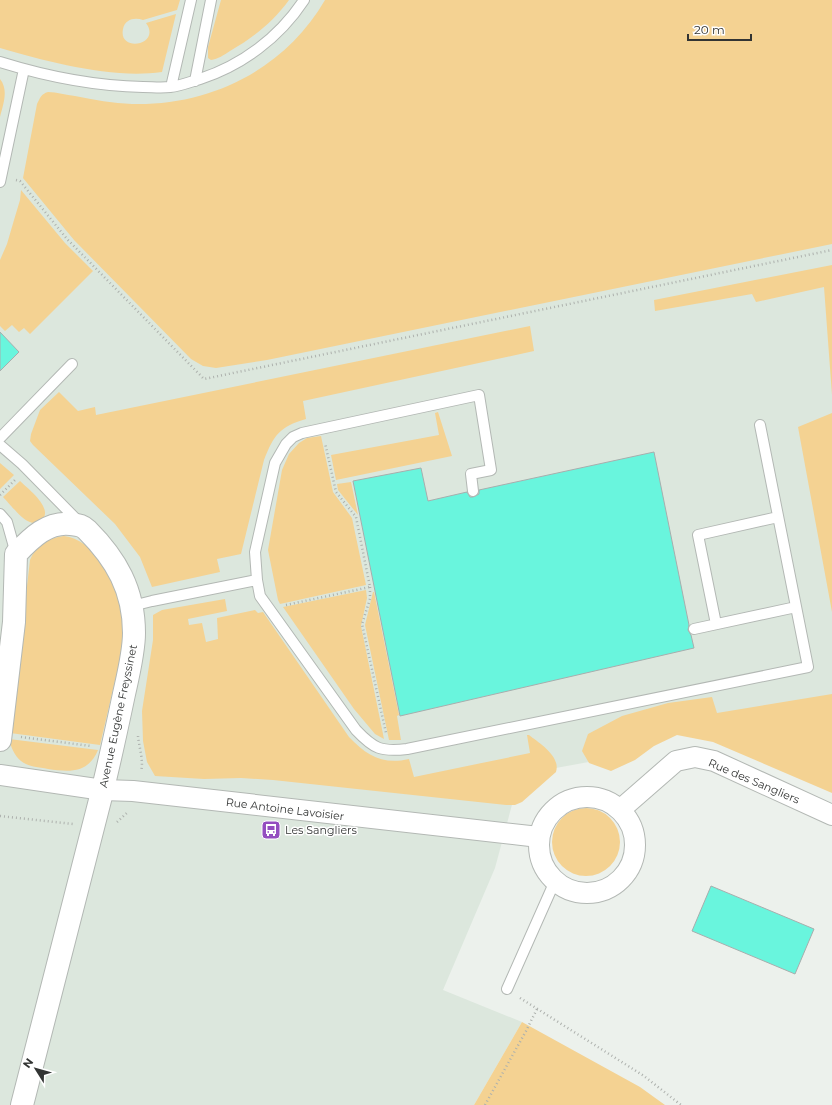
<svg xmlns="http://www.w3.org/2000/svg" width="832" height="1105" viewBox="0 0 832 1105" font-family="Montserrat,sans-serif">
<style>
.built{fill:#dce7dd}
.green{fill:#f4d292}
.building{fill:#69f5dd;stroke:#a7aead}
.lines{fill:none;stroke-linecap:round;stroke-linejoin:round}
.service-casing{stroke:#b3b8b4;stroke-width:12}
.minor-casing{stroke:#b3b8b4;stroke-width:22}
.tertiary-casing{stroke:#b3b8b4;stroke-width:24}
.path{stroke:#adb1ad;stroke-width:2.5;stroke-dasharray:1 3;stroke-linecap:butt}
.service{stroke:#fff;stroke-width:10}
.minor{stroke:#fff;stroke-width:20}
.tertiary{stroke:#fff;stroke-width:22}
.labels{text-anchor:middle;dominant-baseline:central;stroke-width:3;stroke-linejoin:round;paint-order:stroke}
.street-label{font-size:11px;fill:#323433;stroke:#fff}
.poi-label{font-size:11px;fill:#323433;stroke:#fff;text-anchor:start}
</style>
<rect width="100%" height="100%" fill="#ecf1ec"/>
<path class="built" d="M 0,0 L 832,0 L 832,776 L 683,706 L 605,759 L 545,770 L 513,801 L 495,868 L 443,990 L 522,1022 L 474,1105 L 0,1105 Z"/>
<path class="green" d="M 0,0 L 180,0 L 177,10 L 143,20 C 135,17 125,19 123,29 C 118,53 162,45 146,23 L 176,14 L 162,72 C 111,79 49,62 0,48 Z
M 221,0 L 289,0 C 273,22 254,37 230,51 C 224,55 218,59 211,60 L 208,58 L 208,47 Z
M 325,0 L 832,0 L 832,244 L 267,360 L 216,368 L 203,366 L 191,359 L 74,240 L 23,178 L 37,104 C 40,98 41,94 48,92 C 57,92 66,95 75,96 C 94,100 113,103 132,104 C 211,106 285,69 325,0 Z
M 0,79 C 9,90 3,105 0,117 Z
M 21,190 L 65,243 L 93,271 L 30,334 L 24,328 L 19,332 L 12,325 L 5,331 L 0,326 L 0,260 L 7,244 L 14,220 L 20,200 Z
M 832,265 L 832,395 L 824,287 L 756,302 L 752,294 L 655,311 L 654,300 Z
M 530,326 L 534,351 L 303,401 L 306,419 C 279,427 274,435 264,460 L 241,554 L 217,559 L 220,572 L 152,587 L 140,557 L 115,524 L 33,445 L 30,441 L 31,434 L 40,410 L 59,392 L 78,411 L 95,407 L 96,415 Z
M 438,412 L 452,456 L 336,480 L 331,455 L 439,435 L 435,413 Z
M 832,413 L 832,612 L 798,427 Z
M 321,436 L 333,492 L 352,518 L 366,585 L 280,604 L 278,600 L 268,550 L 282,470 L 289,454 L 299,443 L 307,438 Z
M 0,463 L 14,475 L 0,489 Z
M 20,481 C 27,488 54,508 42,520 C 39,522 34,524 30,522 C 22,520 9,503 3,497 Z
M 351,482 L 358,515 L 338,490 L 337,484 Z
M 64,536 C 93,539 114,578 121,604 C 125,617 123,637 122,651 L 100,745 L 10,733 L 30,560 C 36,545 48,538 64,536 Z
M 366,590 L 367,598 L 361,626 L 384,739 L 375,734 L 354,709 L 283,607 Z
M 373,592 L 374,592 L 399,715 L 397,716 L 401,740 L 389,740 L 365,625 Z
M 225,599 L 227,611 L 188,619 L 189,625 L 202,623 L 206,642 L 218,639 L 217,618 L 255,610 L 258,613 L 263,612 L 349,737 C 367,756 383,765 409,759 L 414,777 L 530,753 L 527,735 L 529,735 C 539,743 561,756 556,772 L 522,802 L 515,805 L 506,805 L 273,780 L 241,778 L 204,779 L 155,776 L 147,762 L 143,741 L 142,711 L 153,640 L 153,615 L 162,610 Z
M 832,694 L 832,793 L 713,742 L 677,735 L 654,746 L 635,760 L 611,771 L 589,763 L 582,751 L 588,734 L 622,716 L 668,703 L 712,697 L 717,713 Z
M 9,739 L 98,750 C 88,774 69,772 48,769 C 38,767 29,767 21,761 C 14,755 11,747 9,739 Z
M552 842a34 34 0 1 1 68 0a34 34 0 1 1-68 0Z
M 522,1022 L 640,1087 L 665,1105 L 474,1105 Z"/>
<path class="building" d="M 0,332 L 19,352 L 0,371 Z
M 654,452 L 689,625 L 688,630 L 691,635 L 694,648 L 400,716 L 353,481 L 421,468 L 428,501 L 467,492 L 470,497 L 473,497 L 479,494 L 479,490 Z
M 711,886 L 814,929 L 795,974 L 692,931 Z"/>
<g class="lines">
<g class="service-casing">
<path id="service" d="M 0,62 C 45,76 96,86 143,87 C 152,87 161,88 170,87 C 180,86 190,82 200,79 C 242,65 279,38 304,0
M 195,81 L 211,0
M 171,87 L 191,0
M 0,182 L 24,69
M 0,438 L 72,364
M 0,445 L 22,464 L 79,522
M 0,514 L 7,522 L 16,554
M 257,580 L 255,552 L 275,463 L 286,444 L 293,437 L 302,433 L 479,395 L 491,470 L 471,474 L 473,491
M 132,606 L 152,601 L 257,580 L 260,596 L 356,730 C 374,749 381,752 407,749 L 808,667 L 760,425
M 716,624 L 698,535 L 778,517
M 694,629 L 796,607
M 507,989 L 555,881"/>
</g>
<g class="minor-casing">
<path id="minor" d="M 0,775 L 103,790 L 133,791 L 539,837
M539 845a48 48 0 1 1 96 0a48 48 0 1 1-96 0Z
M 621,809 L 676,761 L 695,757 L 714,761 L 832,815"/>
</g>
<g class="tertiary-casing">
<path id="tertiary" d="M 0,740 L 14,622 L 16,554 C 31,538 48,521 71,524 C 78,525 82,525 87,530 C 116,559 134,590 134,633 C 134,652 128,676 124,694 C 116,732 108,770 98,808 C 73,907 48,1006 22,1105"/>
</g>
<path class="path" d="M 16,180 L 20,181 L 67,239 L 204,379 L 832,250
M 0,495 L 15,480
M 370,587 L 370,599 L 362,624 L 386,733
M 286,605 L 370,587 L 356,517 L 336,492 L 325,443
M 138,736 C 139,747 144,762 141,771
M 21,737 L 91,746
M 0,816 L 73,824
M 117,822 L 128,812
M 520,998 L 644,1076 L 681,1105
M 485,1105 L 526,1031 L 537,1009"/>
<use href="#service" class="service"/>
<use href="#minor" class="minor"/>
<use href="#tertiary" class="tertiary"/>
</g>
<defs>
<g id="bus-square" transform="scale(1)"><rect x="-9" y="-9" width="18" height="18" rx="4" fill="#944dc0" stroke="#fff"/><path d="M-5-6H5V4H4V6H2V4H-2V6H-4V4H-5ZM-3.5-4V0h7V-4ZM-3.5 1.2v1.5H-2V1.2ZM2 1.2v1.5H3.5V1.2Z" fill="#fff"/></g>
</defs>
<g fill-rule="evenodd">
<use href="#bus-square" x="271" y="830"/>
</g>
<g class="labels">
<g class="street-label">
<text transform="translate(118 716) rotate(-78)">Avenue Eugène Freyssinet</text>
<text transform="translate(754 781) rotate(23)">Rue des Sangliers</text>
<text transform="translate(285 809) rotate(7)">Rue Antoine Lavoisier</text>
</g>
<g class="poi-label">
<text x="285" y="830">Les Sangliers</text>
</g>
</g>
<g transform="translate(36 1069) rotate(307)" stroke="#ffffff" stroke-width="3" paint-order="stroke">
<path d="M0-3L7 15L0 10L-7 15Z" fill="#323433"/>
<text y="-6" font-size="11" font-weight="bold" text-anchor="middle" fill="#323433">N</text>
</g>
<path d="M688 34v6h63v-6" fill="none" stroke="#323433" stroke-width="2"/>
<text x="694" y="34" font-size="12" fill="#323433" stroke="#ffffff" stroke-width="3" paint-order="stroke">20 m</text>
</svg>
